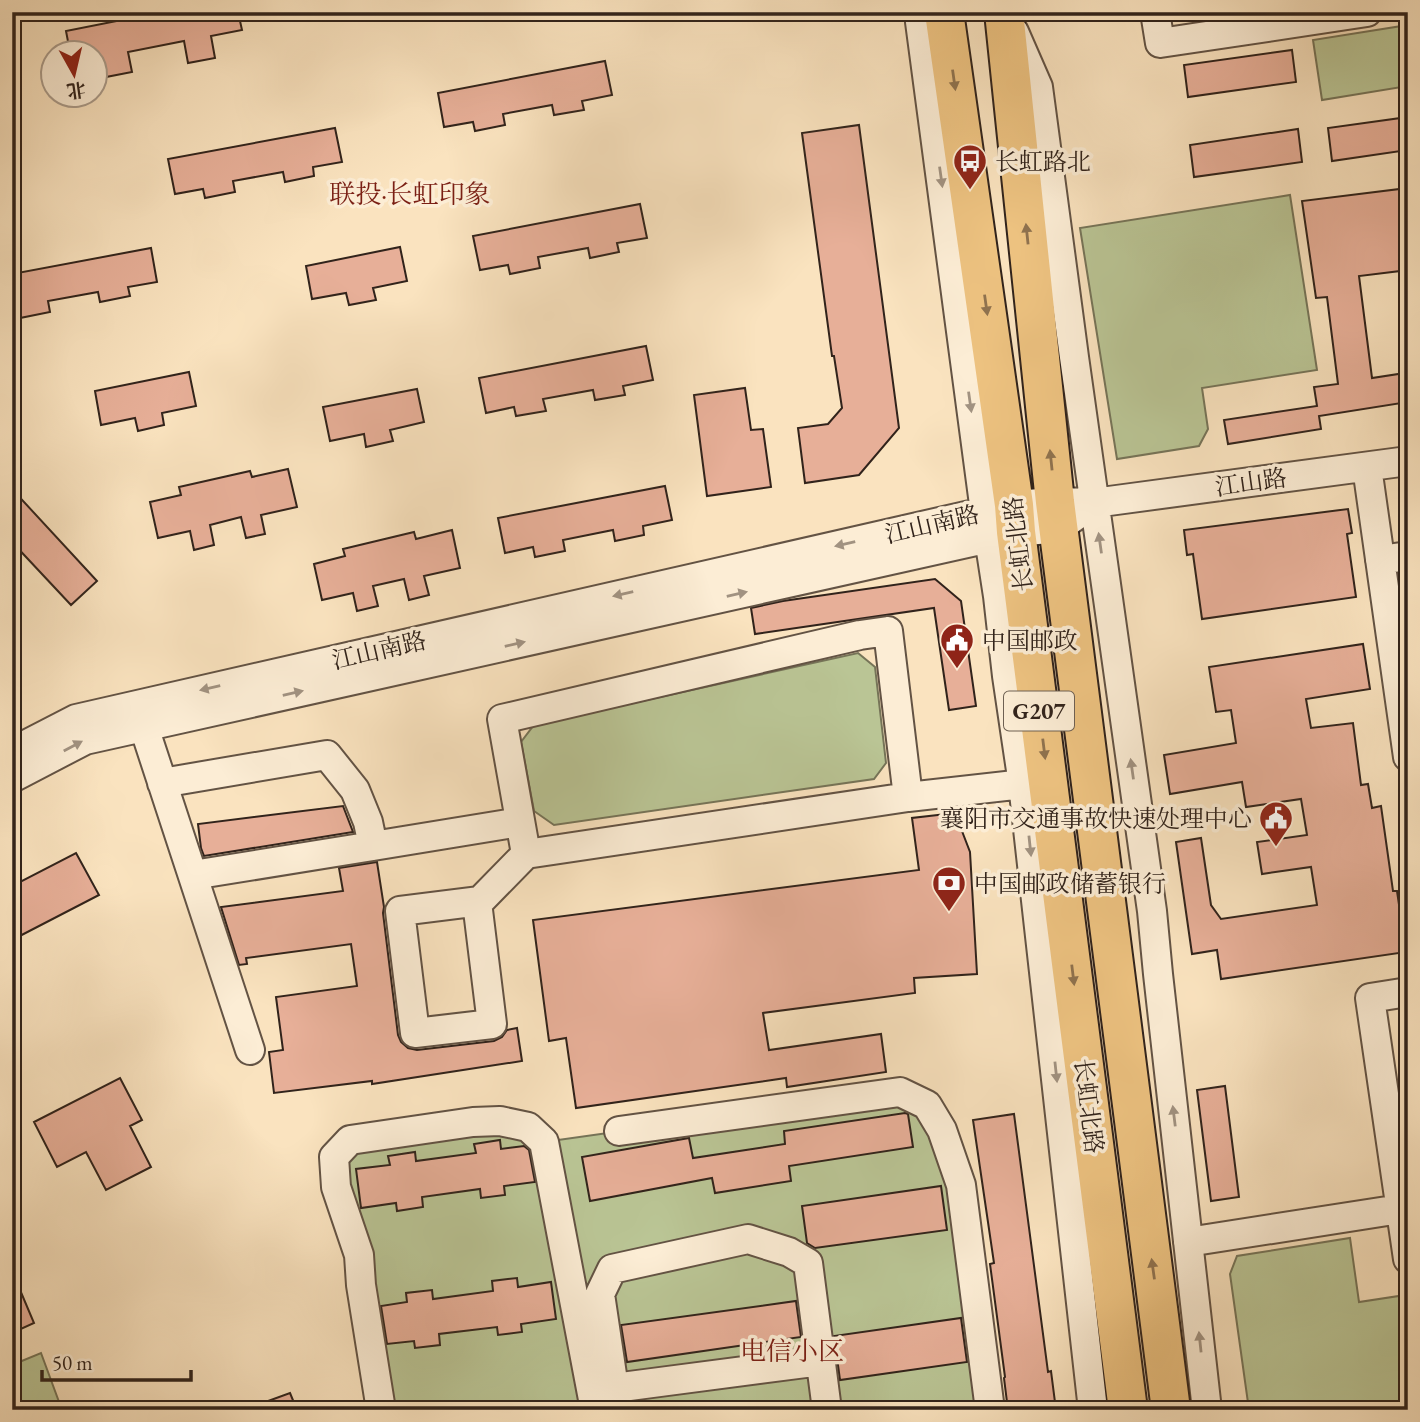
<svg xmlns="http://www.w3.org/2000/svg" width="1420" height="1422" viewBox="0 0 1420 1422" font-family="'EB Garamond','Noto Serif SC',serif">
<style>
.green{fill:#bac595;stroke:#767458;stroke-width:2}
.building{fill:#e7af98;stroke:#31231b;stroke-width:2}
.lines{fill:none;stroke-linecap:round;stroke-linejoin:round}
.minor-casing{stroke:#635344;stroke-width:32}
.highway-casing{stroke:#31231b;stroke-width:42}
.minor{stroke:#fcedd5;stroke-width:28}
.highway{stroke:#edc280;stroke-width:38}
.oneway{fill:#8f724e}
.oneway2{fill:#a19281}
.labels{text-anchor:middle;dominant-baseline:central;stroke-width:7;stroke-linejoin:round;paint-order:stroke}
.shield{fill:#fcedd5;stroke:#6e6053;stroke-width:2}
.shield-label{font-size:23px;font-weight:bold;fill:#31231b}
.poi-label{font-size:24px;fill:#31231b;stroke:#fcedd5;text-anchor:start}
.street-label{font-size:24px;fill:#31231b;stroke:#fcedd5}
.neighbourhood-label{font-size:26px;fill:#7a1f14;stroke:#fcedd5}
</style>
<rect width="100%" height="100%" fill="#fae3bf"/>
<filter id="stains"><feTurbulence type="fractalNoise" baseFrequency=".00286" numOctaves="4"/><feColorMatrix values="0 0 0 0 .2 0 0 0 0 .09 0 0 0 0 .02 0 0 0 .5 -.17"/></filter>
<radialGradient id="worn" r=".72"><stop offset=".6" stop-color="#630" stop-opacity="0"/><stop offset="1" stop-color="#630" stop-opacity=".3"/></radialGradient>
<path class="green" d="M 1408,25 L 1408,86 L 1322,100 L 1313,40 Z
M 1290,195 L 1317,370 L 1202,388 L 1208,429 L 1199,446 L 1117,459 L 1080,228 Z
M 858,653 L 875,667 L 886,763 L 874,779 L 554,825 L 534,811 L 521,742 L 534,725 Z
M 900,1092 L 942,1130 L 990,1410 L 381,1410 L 336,1187 L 350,1140 L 473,1122 L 544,1142 Z
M 1350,1238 L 1359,1302 L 1399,1296 L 1408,1345 L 1408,1410 L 1249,1410 L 1230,1274 L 1237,1256 Z
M 41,1353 L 62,1410 L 12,1410 L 12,1365 Z"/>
<path class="building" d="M 162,12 L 238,12 L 242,30 L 211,36 L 215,58 L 188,63 L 184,41 L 128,52 L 132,72 L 106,77 L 102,57 L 94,58 L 94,52 L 70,52 L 66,31 Z
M 1292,50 L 1296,82 L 1188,97 L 1184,65 Z
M 605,61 L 612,95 L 582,101 L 584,110 L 554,115 L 552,105 L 503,114 L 505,125 L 475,131 L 473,122 L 444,127 L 438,93 Z
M 1408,117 L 1408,150 L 1332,161 L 1328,128 Z
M 859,125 L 899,428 L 859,475 L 805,483 L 798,428 L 828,424 L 842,408 L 834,356 L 832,356 L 802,133 Z
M 335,128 L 342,162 L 313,167 L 314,176 L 285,182 L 283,172 L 233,181 L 235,192 L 205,198 L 203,189 L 175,194 L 168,159 Z
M 1298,129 L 1302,162 L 1194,177 L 1190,145 Z
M 1408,188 L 1408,270 L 1359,276 L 1372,378 L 1405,373 L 1408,402 L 1319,416 L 1321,429 L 1228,444 L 1224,420 L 1317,406 L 1314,387 L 1338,384 L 1327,297 L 1316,298 L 1302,201 Z
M 640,204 L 647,238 L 617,243 L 619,252 L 590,258 L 588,248 L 538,257 L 540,268 L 510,274 L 508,265 L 480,270 L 473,236 Z
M 400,247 L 407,281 L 373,288 L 376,300 L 349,305 L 346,293 L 312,299 L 306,266 Z
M 151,248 L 157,282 L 128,287 L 130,296 L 100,302 L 98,292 L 48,301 L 50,312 L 20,318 L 18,309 L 12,310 L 12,274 Z
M 646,346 L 653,380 L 623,386 L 625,395 L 595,400 L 593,390 L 543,399 L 546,411 L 516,416 L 514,407 L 486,413 L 479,378 Z
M 189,372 L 196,406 L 162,413 L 164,425 L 138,431 L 135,418 L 101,425 L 95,391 Z
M 745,388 L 751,430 L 763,429 L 771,487 L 707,496 L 694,395 Z
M 417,389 L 424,422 L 390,430 L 393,441 L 366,447 L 364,434 L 330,441 L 323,407 Z
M 288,469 L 297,507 L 261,515 L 265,534 L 246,538 L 241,517 L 210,525 L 214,545 L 194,550 L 190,531 L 158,538 L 150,502 L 181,495 L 179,487 L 250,471 L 252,477 Z
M 665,486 L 672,520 L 643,526 L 644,535 L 615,541 L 613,530 L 563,540 L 565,551 L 535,557 L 533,547 L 505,553 L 498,518 Z
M 12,489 L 97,581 L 71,605 L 12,542 Z
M 1348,509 L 1352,533 L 1347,534 L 1356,597 L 1202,619 L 1193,554 L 1187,555 L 1184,530 Z
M 452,530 L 460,568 L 424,576 L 429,595 L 409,600 L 404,579 L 373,586 L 378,606 L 357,611 L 353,593 L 322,600 L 314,564 L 345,556 L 343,549 L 414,532 L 416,539 Z
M 935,579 L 961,601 L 976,706 L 949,710 L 934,608 L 755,634 L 751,608 L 783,601 Z
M 1363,644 L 1370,689 L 1306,699 L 1311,728 L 1353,723 L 1361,785 L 1368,784 L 1372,808 L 1381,806 L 1393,891 L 1397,891 L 1406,952 L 1221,979 L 1217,950 L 1192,954 L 1176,842 L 1201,838 L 1211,905 L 1221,919 L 1317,905 L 1311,867 L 1262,874 L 1257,842 L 1307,835 L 1301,799 L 1246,807 L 1242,782 L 1170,794 L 1164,755 L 1236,743 L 1231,710 L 1216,712 L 1209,667 Z
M 343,806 L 353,832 L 204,856 L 201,848 L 198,824 Z
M 955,813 L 970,852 L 977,974 L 914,978 L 915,993 L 763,1013 L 769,1050 L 881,1034 L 886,1072 L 787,1087 L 786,1078 L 576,1108 L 566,1038 L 549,1041 L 533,920 L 919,870 L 912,818 Z
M 76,853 L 99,895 L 12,940 L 12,886 Z
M 377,862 L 384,907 L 383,913 L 398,1035 L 401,1042 L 408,1048 L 417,1050 L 494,1041 L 502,1037 L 507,1030 L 517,1028 L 522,1061 L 372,1084 L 372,1081 L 274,1093 L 269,1052 L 283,1050 L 276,997 L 357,986 L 351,944 L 246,958 L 247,964 L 239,965 L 221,907 L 343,891 L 339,868 Z
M 120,1078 L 142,1120 L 130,1126 L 151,1167 L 106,1190 L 86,1152 L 57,1167 L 34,1122 Z
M 1225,1086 L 1239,1197 L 1211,1201 L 1197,1090 Z
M 905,1113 L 908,1114 L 913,1147 L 789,1166 L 791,1181 L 715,1193 L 712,1178 L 590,1201 L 582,1157 L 689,1138 L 693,1158 L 785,1144 L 784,1131 Z
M 1014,1114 L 1048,1372 L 1051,1371 L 1056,1410 L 1008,1410 L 1004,1378 L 1005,1377 L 990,1264 L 994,1263 L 973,1120 Z
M 500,1140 L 501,1149 L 524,1146 L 529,1150 L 535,1182 L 504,1186 L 505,1195 L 481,1198 L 480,1189 L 422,1197 L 423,1207 L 397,1211 L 396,1203 L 361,1208 L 356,1169 L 390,1165 L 388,1156 L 415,1152 L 416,1161 L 476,1153 L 474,1144 Z
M 941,1186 L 947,1230 L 815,1248 L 807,1243 L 802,1206 Z
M 12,1271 L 34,1323 L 12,1333 Z
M 517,1278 L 518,1287 L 551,1282 L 556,1319 L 521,1324 L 522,1332 L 498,1335 L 497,1327 L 439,1334 L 440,1345 L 415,1348 L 414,1341 L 387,1344 L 381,1306 L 407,1302 L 406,1293 L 432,1290 L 433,1299 L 493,1291 L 492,1281 Z
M 796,1301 L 801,1337 L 627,1362 L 621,1325 Z
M 961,1318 L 967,1362 L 840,1380 L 834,1336 Z
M 290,1393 L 297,1410 L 249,1410 L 249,1408 Z"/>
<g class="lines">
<g class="minor-casing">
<path id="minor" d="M 922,12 L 920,22 L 985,512 L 998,596 L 1007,676 L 1023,784 L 1093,1410
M 1155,12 L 1160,43 L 1367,12
M 1014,32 L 1038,87 L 1074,357 L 1152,911 L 1158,974 L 1207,1410
M 1367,467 L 1408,757
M 1380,560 L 1408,556
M 144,727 L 250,1050
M 12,752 L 76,719 L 1014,505 L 1055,502 L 1094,503 L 1408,461
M 12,778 L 85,740 L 1016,532 L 1059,528 L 1074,517
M 162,783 L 327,755 L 355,790 L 368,822 L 373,846 L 193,875
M 908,797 L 888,631 L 860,635 L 502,719 L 526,854 L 908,797 L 1023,784
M 373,846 L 520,822
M 477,902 L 492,1024 L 415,1033 L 400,911 L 480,901 L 526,854
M 1408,992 L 1370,998 L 1408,1259
M 619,1131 L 900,1092 L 927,1105 L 942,1130 L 961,1185 L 990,1410
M 1188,1242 L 1400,1209
M 614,1388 L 821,1361
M 381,1410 L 361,1285 L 359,1255 L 336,1187 L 334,1157 L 350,1140 L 473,1122 L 500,1121 L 528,1127 L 544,1142 L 595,1410
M 619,1410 L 614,1388 L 600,1294 L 612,1269 L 748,1239 L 789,1252 L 808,1263 L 827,1410"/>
</g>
<g class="highway-casing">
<path id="highway" d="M 944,12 L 1014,505 L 1016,532 L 1128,1410
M 1004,12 L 1055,502 L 1171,1410"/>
</g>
<use href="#minor" class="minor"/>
<use href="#highway" class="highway"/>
</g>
<defs><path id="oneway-solid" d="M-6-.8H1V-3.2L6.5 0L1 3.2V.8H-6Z" transform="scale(1.75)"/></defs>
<g class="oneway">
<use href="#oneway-solid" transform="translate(954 80) rotate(82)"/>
<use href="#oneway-solid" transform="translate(1027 234) rotate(-96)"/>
<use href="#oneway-solid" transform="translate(986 305) rotate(82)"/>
<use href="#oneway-solid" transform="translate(1051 460) rotate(-96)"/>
<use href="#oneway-solid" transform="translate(1044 749) rotate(83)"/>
<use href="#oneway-solid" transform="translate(1073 975) rotate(83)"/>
<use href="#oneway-solid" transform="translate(1153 1269) rotate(-98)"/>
</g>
<g class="oneway2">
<use href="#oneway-solid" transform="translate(941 177) rotate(82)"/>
<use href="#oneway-solid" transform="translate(970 402) rotate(82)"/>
<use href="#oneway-solid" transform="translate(1100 543) rotate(-98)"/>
<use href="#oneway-solid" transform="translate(845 544) rotate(167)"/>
<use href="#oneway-solid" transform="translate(623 594) rotate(167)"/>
<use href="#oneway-solid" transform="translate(737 594) rotate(-13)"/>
<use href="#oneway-solid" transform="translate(515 644) rotate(-13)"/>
<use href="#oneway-solid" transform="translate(210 688) rotate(167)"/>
<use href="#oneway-solid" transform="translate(293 693) rotate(-13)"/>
<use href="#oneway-solid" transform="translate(73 746) rotate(-28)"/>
<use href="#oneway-solid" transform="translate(1132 769) rotate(-98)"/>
<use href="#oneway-solid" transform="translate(1030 846) rotate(84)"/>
<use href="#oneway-solid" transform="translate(1056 1072) rotate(84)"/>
<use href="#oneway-solid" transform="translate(1174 1116) rotate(-97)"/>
<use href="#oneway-solid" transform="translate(1200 1342) rotate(-96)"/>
</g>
<defs>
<g id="bus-pin" transform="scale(1.75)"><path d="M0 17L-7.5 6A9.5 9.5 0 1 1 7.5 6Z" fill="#8f2418" stroke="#fcedd5"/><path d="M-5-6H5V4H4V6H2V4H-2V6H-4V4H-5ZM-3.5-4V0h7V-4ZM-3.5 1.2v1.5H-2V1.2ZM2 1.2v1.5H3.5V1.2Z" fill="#fff"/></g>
<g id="civic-pin" transform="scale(1.75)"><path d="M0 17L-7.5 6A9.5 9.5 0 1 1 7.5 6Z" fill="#8f2418" stroke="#fcedd5"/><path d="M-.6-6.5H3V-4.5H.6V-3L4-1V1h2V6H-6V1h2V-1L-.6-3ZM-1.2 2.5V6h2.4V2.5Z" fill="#fff"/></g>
<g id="bank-pin" transform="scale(1.75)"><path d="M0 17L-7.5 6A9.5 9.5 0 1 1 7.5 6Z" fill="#8f2418" stroke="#fcedd5"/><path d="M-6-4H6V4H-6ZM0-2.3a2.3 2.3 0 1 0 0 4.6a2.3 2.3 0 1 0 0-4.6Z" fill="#fff"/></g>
</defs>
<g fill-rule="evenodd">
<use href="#bus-pin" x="970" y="161"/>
<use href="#civic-pin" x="957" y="640"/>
<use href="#civic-pin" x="1276" y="818"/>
<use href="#bank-pin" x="949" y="883"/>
</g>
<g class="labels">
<rect class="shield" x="1004" y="691.5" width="70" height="39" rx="5"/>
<g class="shield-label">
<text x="1039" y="711">G207</text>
</g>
<g class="poi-label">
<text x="995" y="161">长虹路北</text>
<text x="982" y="640">中国邮政</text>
<text x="1252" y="818" text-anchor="end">襄阳市交通事故快速处理中心</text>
<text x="974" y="883">中国邮政储蓄银行</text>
</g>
<g class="street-label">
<text transform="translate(1251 482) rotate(-8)">江山路</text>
<text transform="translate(932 524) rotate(-13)">江山南路</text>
<text transform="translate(1018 544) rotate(-97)">长虹北路</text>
<text transform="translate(379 650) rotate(-13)">江山南路</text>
<text transform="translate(1089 1106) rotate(83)">长虹北路</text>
</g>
<g class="neighbourhood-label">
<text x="410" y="194">联投·长虹印象</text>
<text x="792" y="1351">电信小区</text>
</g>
</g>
<rect width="1420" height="1422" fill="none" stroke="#fae3bf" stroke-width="42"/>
<rect x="14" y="14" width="1392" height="1394" fill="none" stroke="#31231b" stroke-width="3.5"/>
<rect x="21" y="21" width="1378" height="1380" fill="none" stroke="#31231b" stroke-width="2"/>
<g transform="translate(74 74) rotate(172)"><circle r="33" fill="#fcedd5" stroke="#ab9c8b" stroke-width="2"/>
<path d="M0-5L12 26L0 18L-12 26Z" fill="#8f2418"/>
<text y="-10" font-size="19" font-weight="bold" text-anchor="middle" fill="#31231b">北</text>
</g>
<path d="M42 1370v10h149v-10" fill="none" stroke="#31231b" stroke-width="3.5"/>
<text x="52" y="1370" font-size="21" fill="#31231b" stroke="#fcedd5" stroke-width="5" paint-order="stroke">50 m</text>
<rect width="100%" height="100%" filter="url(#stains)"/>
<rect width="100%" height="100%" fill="url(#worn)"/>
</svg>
